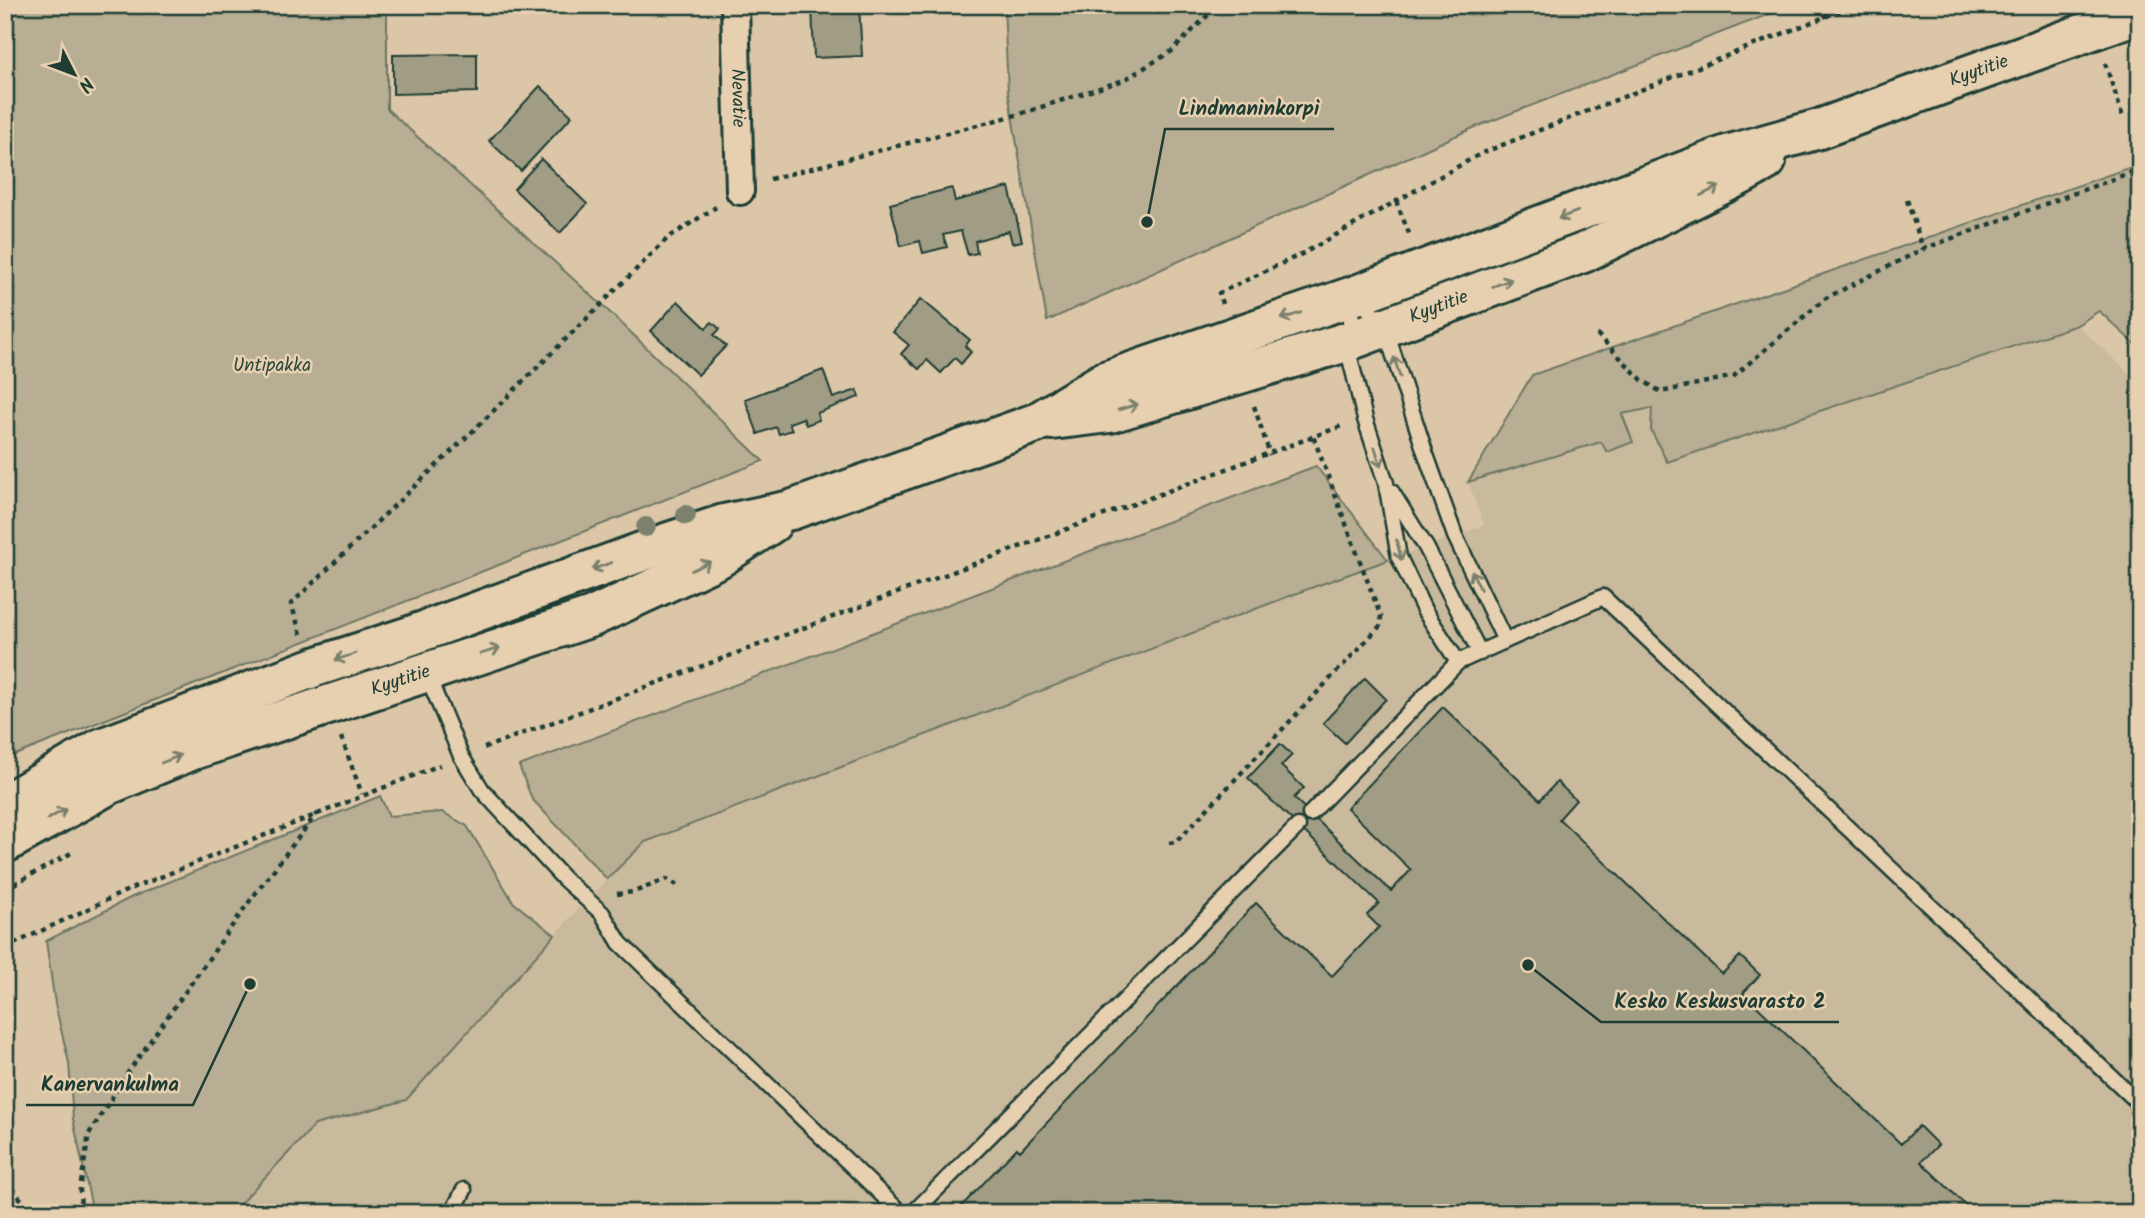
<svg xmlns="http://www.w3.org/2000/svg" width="2145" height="1218" viewBox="0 0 2145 1218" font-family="Kalam,sans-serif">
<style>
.built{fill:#caba9d}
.green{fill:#b8ae93;stroke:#6c7664;stroke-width:2}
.building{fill:#a19d84;stroke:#1f3d34;stroke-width:2}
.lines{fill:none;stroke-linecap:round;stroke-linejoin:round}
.service-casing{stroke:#1f3d34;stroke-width:19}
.minor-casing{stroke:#1f3d34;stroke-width:32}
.primary-casing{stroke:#1f3d34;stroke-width:44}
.path{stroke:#1f3d34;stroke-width:4.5;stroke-dasharray:5 5;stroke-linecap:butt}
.service{stroke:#e7d0b0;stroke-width:14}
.minor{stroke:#e7d0b0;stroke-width:26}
.primary{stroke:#e7d0b0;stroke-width:38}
.tree{fill:#7c816e}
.oneway{stroke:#797f6c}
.labels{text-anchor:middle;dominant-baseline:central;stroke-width:5;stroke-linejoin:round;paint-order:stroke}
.street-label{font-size:19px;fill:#1f3d34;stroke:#e7d0b0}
.park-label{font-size:19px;fill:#2e483e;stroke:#e7d0b0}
.leader{fill:none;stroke:#1f3d34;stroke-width:2.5}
.callout-dot{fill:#1f3d34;stroke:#e7d0b0;stroke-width:2.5}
.callout-label{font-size:21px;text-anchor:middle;font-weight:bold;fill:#1f3d34;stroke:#e7d0b0;stroke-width:5;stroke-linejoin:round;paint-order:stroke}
</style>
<rect width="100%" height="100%" fill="#dbc7a8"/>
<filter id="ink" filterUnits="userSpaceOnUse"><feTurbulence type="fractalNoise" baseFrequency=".0143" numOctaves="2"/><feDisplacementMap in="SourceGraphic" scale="14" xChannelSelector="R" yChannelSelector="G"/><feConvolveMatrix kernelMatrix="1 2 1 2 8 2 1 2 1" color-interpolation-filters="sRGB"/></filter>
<g filter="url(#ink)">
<path class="built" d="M 2077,325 L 2140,383 L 2140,1213 L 231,1213 L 314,1126 L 406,1100 L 577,910 L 644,842 L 1308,589 L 1484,525 L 1468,482 L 1601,442 L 1607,452 L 1632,442 L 1622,414 L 1652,408 L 1667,462 Z"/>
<path class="green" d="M 5,5 L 387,5 L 387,109 L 617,319 L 763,461 L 5,759 Z
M 1004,5 L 1793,5 L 1473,128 L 1047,321 L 1008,92 Z
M 2140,164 L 2140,349 L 2099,311 L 2077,325 L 1667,462 L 1651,430 L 1652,408 L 1622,414 L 1633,442 L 1607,452 L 1601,442 L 1468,482 L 1532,375 Z
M 1316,466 L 1388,560 L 1308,589 L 645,842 L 607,879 L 532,799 L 519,766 Z
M 380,796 L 389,816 L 442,812 L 467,826 L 514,903 L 555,935 L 406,1100 L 315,1125 L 231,1213 L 93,1213 L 73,1119 L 69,1063 L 55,1004 L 46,941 L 132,897 Z"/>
<path class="building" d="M 812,5 L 859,5 L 862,56 L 814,58 Z
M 477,54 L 477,92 L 393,94 L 393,55 Z
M 540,86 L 572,116 L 521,171 L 489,141 Z
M 541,159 L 587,204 L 560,233 L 514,189 Z
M 1009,187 L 1022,241 L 1012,243 L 1009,231 L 975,241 L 977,253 L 968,255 L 961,231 L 943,235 L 947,247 L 923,253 L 920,241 L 901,246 L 890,204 L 952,188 L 955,201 Z
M 921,299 L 970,340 L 965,346 L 971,352 L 961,364 L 955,358 L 941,373 L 927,360 L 919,369 L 901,354 L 909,345 L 893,332 Z
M 678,301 L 706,328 L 712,322 L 720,329 L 714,335 L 726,346 L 698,375 L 651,331 Z
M 823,370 L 833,398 L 857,390 L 859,397 L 817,413 L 819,420 L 806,425 L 803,418 L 789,423 L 792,430 L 779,434 L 776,427 L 758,434 L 745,399 Z
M 1365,678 L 1386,699 L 1345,743 L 1323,723 Z
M 1443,707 L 1540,800 L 1557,782 L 1576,800 L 1559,819 L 1722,974 L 1740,956 L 1760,975 L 1743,993 L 1901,1144 L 1919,1126 L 1938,1145 L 1921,1162 L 1974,1213 L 955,1213 L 1017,1148 L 1020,1151 L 1256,903 L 1332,976 L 1379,927 L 1367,915 L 1379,903 L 1248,778 L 1280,744 L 1292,755 L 1281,766 L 1304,788 L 1294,798 L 1391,891 L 1411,870 L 1347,808 Z"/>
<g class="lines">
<g class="service-casing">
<path id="service" d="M 1391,491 L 1426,547 L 1480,653
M 1458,662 L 1424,610 L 1399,557 L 1386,483 L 1365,419 L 1346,342 L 1356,295 L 1385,328 L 1425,452 L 1455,536 L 1505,641
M 426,672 L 461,756 L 482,790 L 564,879 L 602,913 L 620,943 L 901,1213
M 1310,814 L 1458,662 L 1603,597 L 2140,1104
M 452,1213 L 464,1190
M 913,1213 L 1298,826"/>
</g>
<g class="minor-casing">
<g id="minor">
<path id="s1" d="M 735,5 L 740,191"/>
</g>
</g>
<g class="primary-casing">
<g id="primary">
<path id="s2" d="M 1052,420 L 1110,413 L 1346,342 L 1583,253 L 1741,175 L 1766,161"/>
<path id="s3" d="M 5,804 L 101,748 L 315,667 L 410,636 L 666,543 L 724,524 L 791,510 L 1036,423 L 1105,381 L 1356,295 L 1727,155 L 1819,129 L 2140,13"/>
<path id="s4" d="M 5,843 L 108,785 L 193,750 L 592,617 L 719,558 L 772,523"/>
</g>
</g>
<path class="path" d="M 1819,5 L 1827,18
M 2105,63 L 2124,120
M 770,179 L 1020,114 L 1124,80 L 1172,51 L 1218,5
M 1907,200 L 1923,249
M 1396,201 L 1410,236
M 1222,304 L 1219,293 L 1304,253 L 1482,153 L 1855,5
M 1597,334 L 1642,380 L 1661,392 L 1734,376 L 1826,298 L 1923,249 L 2140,169
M 1254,406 L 1270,455
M 301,634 L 291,604 L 477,427 L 668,238 L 716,207
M 341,737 L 362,794
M 484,748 L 1344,425
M 1169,843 L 1176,842 L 1380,626 L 1381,617 L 1313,436
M 5,889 L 73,852
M 617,894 L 634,892 L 667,879 L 677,885
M 5,948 L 128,890 L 440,765
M 5,1181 L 33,1213
M 81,1213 L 80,1189 L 89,1134 L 129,1071 L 249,902 L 317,813"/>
<use href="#service" class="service"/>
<use href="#minor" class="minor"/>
<use href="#primary" class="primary"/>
</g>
<g class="tree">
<circle cx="686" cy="515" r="10"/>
<circle cx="646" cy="527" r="10"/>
</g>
<defs><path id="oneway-shaft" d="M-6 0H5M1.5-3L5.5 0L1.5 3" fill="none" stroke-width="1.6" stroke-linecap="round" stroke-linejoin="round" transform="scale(1.75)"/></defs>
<g class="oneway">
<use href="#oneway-shaft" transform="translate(1710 191) rotate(-26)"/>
<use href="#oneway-shaft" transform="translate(1568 215) rotate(159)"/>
<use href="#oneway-shaft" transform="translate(1502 283) rotate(-21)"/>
<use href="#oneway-shaft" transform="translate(1291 316) rotate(162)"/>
<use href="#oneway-shaft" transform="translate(1397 367) rotate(-107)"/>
<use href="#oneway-shaft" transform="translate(1128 407) rotate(-17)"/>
<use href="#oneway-shaft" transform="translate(1378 457) rotate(72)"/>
<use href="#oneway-shaft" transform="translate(1399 550) rotate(76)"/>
<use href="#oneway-shaft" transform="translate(602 566) rotate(160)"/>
<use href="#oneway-shaft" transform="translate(701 566) rotate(-25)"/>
<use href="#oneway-shaft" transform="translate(1476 580) rotate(-115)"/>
<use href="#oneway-shaft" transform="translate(490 651) rotate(-18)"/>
<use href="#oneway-shaft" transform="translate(345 657) rotate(162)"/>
<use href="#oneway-shaft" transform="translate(171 759) rotate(-22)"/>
<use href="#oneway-shaft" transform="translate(57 814) rotate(-29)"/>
</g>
</g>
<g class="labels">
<g class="street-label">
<text stroke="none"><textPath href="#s3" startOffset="2110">Kyytitie</textPath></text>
<text stroke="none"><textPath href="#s1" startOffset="93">Nevatie</textPath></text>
<text stroke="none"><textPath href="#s2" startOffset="404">Kyytitie</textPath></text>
<text stroke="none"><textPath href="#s4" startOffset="429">Kyytitie</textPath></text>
</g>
<g class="park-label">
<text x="272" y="366">Untipakka</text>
</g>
</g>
<path class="leader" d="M1147 222L1165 129H1334M1528 965L1601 1022H1839M250 984L193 1105H26"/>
<g class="callout-dot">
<circle cx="1147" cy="222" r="7"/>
<circle cx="1528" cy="965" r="7"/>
<circle cx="250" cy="984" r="7"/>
</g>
<g class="callout-label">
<text x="1249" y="115">Lindmaninkorpi</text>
<text x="1720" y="1008">Kesko Keskusvarasto 2</text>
<text x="110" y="1091">Kanervankulma</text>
</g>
<rect width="2145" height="1218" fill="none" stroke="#e7d0b0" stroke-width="28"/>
<rect x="14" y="14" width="2117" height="1190" fill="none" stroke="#1f3d34" stroke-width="2.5" filter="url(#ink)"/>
<g transform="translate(74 74) rotate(132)" stroke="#e7d0b0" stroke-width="5" paint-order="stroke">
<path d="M0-5L12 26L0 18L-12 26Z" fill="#1f3d34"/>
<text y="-10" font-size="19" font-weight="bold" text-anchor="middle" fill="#1f3d34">N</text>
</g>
</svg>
